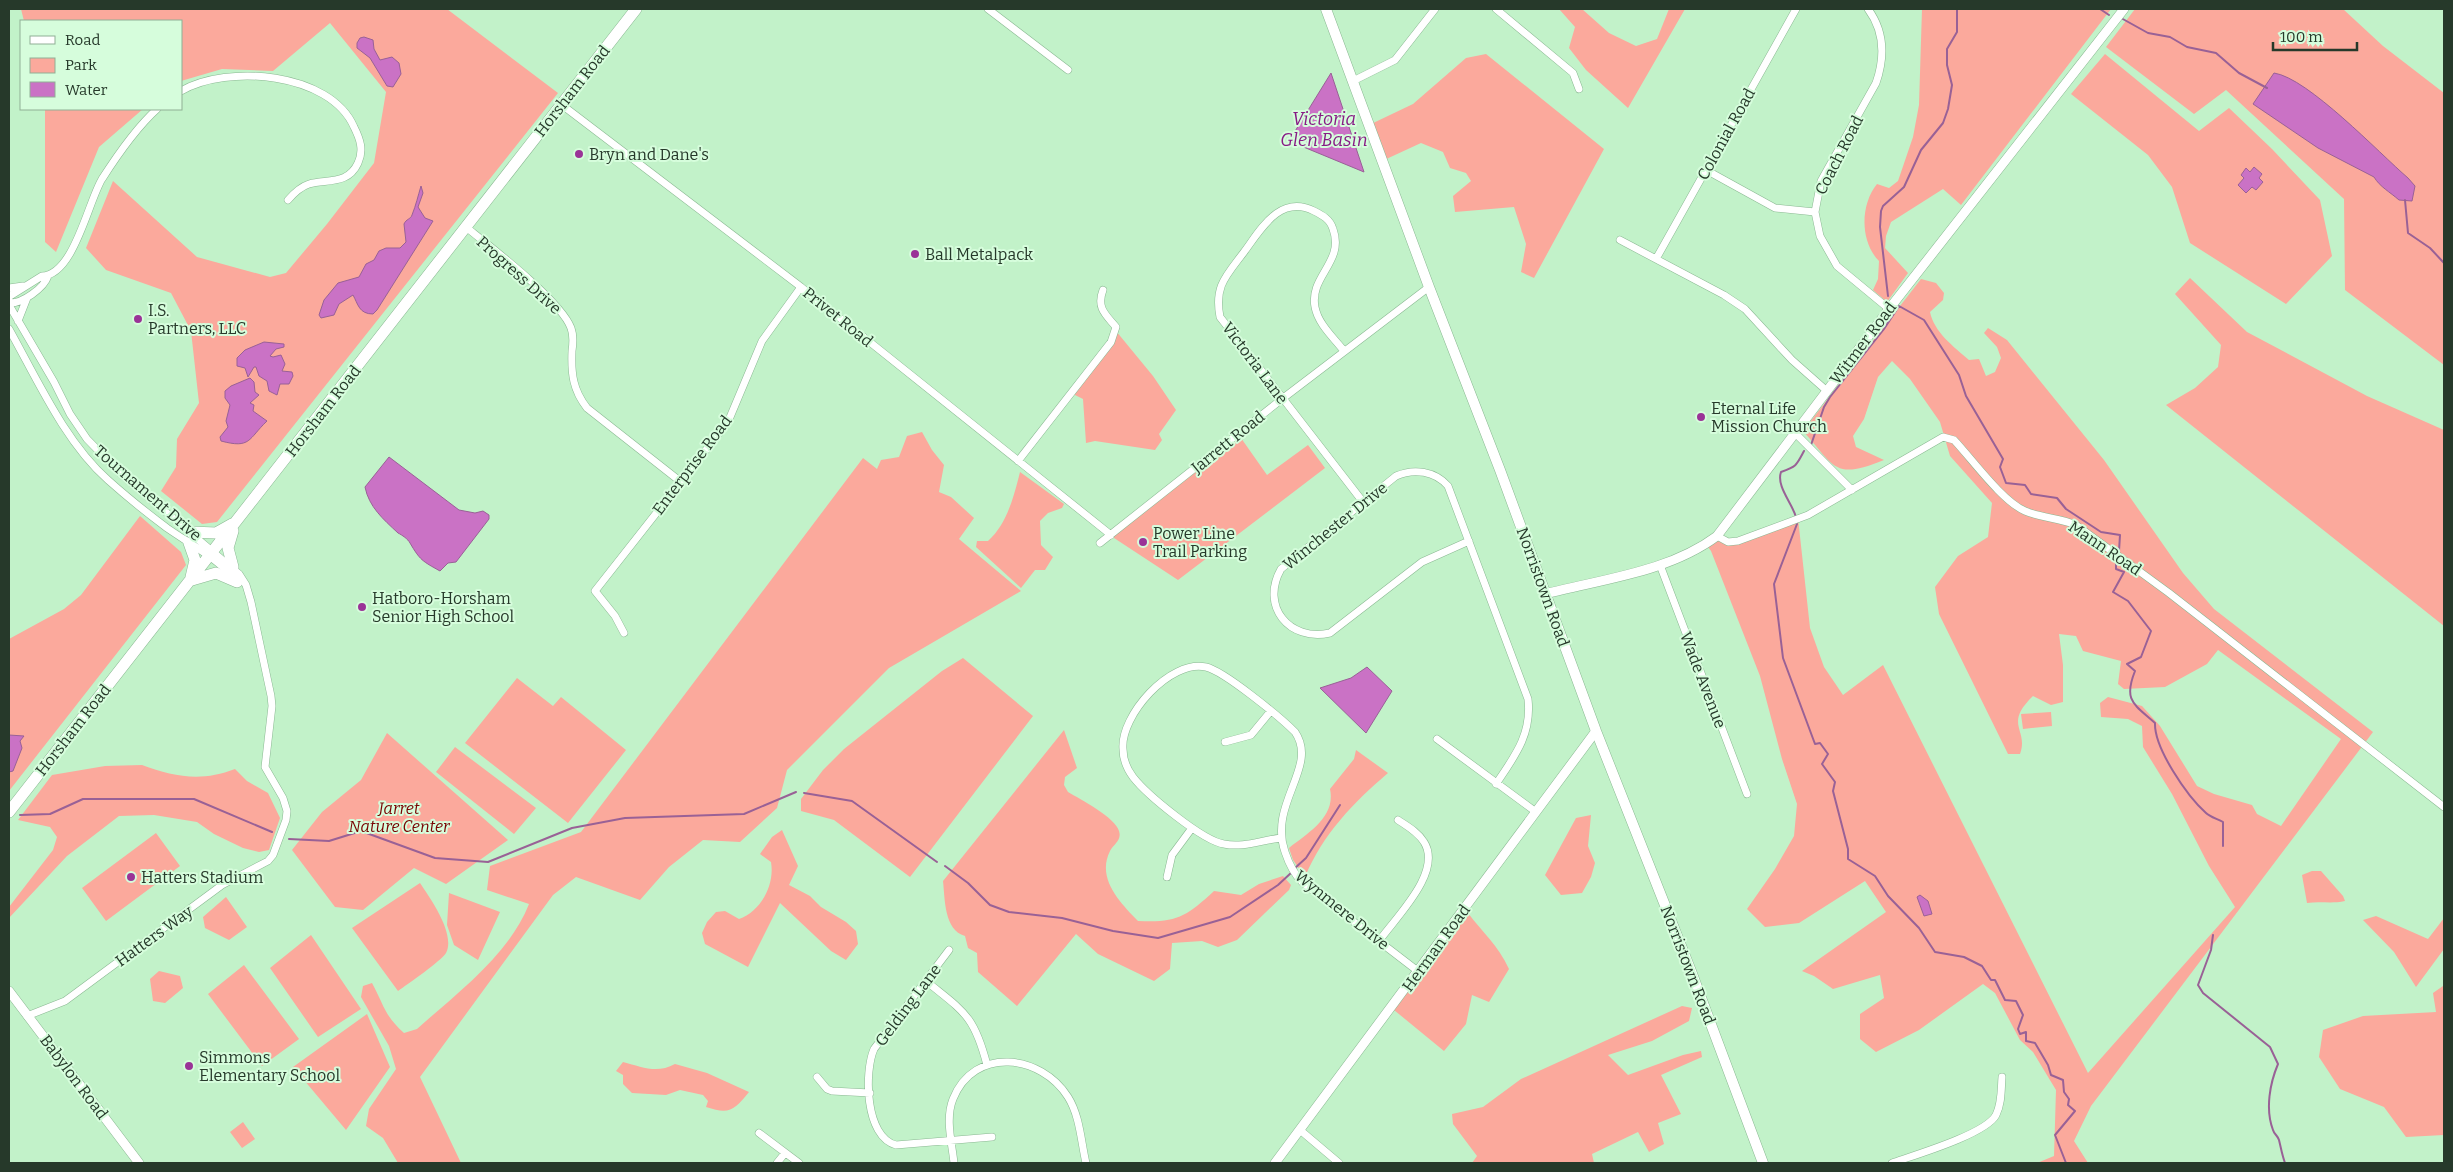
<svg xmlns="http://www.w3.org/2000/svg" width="2453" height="1172" viewBox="0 0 2453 1172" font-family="Bitter,serif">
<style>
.green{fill:#fba99c}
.water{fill:#ca72c5;stroke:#996196}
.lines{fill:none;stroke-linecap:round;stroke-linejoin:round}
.stream{stroke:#996196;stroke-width:2}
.minor-casing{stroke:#8ab892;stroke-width:8}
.tertiary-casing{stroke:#8ab892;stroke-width:10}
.secondary-casing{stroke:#8ab892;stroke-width:11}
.primary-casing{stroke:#8ab892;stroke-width:12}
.minor{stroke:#fff;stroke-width:7}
.tertiary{stroke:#fff;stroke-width:9}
.secondary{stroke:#fff;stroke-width:10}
.primary{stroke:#fff;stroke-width:11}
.poi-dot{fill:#9a3397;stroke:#d6fddc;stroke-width:2}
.labels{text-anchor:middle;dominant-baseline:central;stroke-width:4;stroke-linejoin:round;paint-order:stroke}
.street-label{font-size:16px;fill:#26392a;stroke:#d6fddc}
.poi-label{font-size:16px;fill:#26392a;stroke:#d6fddc;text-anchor:start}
.park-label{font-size:16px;font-style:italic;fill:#780201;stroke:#d6fddc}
.water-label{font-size:18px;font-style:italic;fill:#871b85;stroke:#d6fddc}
</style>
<rect width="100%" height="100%" fill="#c2f2c9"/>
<path class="green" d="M 21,9 L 447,9 L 558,93 L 217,522 L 202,524 L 161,491 L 176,467 L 177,439 L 199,403 L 191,331 L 171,293 L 106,270 L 86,248 L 113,181 L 197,257 L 270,277 L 286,273 L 327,224 L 374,163 L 386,92 L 330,23 L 273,71 L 222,69 L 181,81 L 181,21 L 24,21 Z
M 1559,9 L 1582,9 L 1609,33 L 1636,46 L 1657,39 L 1669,9 L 1685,9 L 1628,108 L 1586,70 L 1569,48 L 1575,27 Z
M 1922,9 L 2111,9 L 1961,205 L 1943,189 L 1891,222 L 1886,236 L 1885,248 L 1908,273 L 1887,302 L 1873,290 L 1878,279 L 1879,261 C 1860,242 1860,205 1877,184 L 1889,188 L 1898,181 L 1913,137 L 1919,105 Z
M 2135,9 L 2343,9 L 2383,46 L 2444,93 L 2444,365 L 2345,290 L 2344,199 L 2226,90 L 2194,114 L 2106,47 Z
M 1486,54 L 1604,149 L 1534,278 L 1521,272 L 1526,244 L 1514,207 L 1455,212 L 1453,196 L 1471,181 L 1466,173 L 1450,168 L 1443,152 L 1421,143 L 1382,161 L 1369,125 L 1413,104 L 1466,58 Z
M 2105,54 L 2199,131 L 2229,108 L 2272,149 L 2320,200 L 2332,256 L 2286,304 L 2190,243 L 2172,187 L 2148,155 L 2071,94 Z
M 45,109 L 143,109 L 99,147 L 56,252 L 45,242 Z
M 2190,278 L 2247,332 L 2367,396 L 2444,430 L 2444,626 L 2166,405 L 2195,388 L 2218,367 L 2221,345 L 2175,294 Z
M 1921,279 L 1936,283 L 1944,293 L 1943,300 L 1930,312 C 1934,332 1954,347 1969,360 L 1979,359 L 1986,376 L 1995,372 L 2001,358 L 1997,347 L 1984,333 L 1988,328 L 2007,340 L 2104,460 L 2183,573 L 2214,609 L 2373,732 L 2091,1106 L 2074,1141 L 2088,1163 L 2037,1163 L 2054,1156 L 2056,1090 L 2033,1052 L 2020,1040 L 1995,993 L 1983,984 L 1919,1030 L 1876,1052 L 1860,1039 L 1860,1014 L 1884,998 L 1880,975 L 1833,989 L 1814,976 L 1802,971 L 1886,912 L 1865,881 L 1799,923 L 1765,927 L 1747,909 L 1775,869 L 1794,836 L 1797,804 L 1782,759 L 1760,676 L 1711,551 L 1705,543 L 1717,536 L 1738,541 L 1798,518 L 1810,628 L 1824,667 L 1843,695 L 1883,665 L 2088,1073 L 2235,907 L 2209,866 L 2172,794 L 2143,747 L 2142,726 L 2128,719 L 2101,717 L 2100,703 L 2108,697 L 2142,706 L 2160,726 L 2197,786 L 2214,794 L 2252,805 L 2257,814 L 2281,826 L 2341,739 L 2218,650 L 2207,664 L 2165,687 L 2124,689 L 2118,684 L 2121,661 L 2083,651 L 2076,636 L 2059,634 L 2063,665 L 2063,702 L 2051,705 L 2033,696 C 2003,725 2029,729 2020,754 L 2008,754 L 1939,614 L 1935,587 L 1958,556 L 1988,537 L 1992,503 L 1950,456 L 1940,422 L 1910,379 L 1892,361 L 1878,377 L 1864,419 L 1853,436 L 1856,447 L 1884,460 C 1834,480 1836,468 1803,431 Z
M 1116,331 L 1153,376 L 1176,410 L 1159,434 L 1162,440 L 1155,450 L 1095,441 L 1086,443 L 1083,399 L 1071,393 Z
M 922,432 L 932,450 L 944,465 L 939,492 L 951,497 L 974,518 L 959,539 L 1021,591 L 889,668 L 787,770 L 777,808 L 740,842 L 703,840 L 669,867 L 640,900 L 576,877 L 553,895 L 420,1077 L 461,1163 L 398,1163 L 383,1138 L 366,1126 L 369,1109 L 396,1069 L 389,1046 L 361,997 L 363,986 L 372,983 C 384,1005 384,1015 404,1033 L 417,1029 C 457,993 509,955 529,904 L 487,890 L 490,866 L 581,832 L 863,458 L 877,469 L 881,460 L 899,457 L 907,436 Z
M 1241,438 L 1267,475 L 1308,445 L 1325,468 L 1178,580 L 1111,536 Z
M 1020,472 L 1064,504 L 1062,508 L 1048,513 L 1040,521 L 1041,545 L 1053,557 L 1045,570 L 1035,570 L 1021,588 L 976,547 L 977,541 L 988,541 C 1007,524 1014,496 1020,472 Z
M 140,516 L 181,552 L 186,565 L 9,791 L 9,639 L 64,609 L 81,595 Z
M 963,658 L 1033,716 L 910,877 L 834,820 L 801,811 L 801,799 L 823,770 L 844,749 L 942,671 Z
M 517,678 L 553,706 L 561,697 L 626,750 L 568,823 L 465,743 Z
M 2051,712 L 2052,726 L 2023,729 L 2021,714 Z
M 1064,730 L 1077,768 L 1065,777 L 1064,785 L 1068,792 C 1080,799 1116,818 1119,831 C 1122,840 1114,844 1110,851 C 1096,879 1121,903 1138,921 C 1176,923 1186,917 1214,891 L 1241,895 L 1259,884 L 1283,876 L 1291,885 L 1289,890 L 1237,940 L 1218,947 L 1202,941 L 1172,943 L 1170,969 L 1154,981 L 1098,954 L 1076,934 L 1017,1006 L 978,972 L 977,953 L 968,948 L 965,936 C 944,930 945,899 943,881 Z
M 387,733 L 508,840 L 446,884 L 414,868 L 363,910 L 335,907 L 292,850 L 322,812 L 361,780 Z
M 455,747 L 536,808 L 514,834 L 436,772 Z
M 1356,750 L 1388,773 C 1353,803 1323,834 1305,877 L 1293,860 L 1289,848 C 1308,833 1336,817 1330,789 L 1354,759 Z
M 142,765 C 174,777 202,782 235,769 L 247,781 L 268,793 L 280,818 L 269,850 L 259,852 L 243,848 L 214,834 L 197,822 L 154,815 L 119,816 L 67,856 L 9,918 L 9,907 L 53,850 L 57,837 L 50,827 L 18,820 L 52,775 L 105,766 Z
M 1591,815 L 1588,846 L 1595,863 L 1591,877 L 1582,893 L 1561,895 L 1545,875 L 1576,818 Z
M 782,830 L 798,866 L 789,885 L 810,896 L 821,907 L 846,922 L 856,931 L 858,944 L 846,960 L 831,951 L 780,903 L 748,967 L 705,944 L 702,933 L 707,922 L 716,912 L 725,911 L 739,919 C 761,911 775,885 771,862 L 760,854 L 772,837 Z
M 156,833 L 180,866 L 106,921 L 82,888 Z
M 2312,871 L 2321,871 L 2343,896 L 2345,901 C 2332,904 2320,901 2307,903 L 2302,875 Z
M 420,883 C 430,898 456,934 446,953 C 441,961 408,984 398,991 L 352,928 Z
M 449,893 L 500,912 L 478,960 L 454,945 L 447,925 Z
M 226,897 L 247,927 L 229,940 L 205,928 L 203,917 Z
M 1468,913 C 1483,933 1498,945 1509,969 L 1489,1002 L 1472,995 L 1466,1024 L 1444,1051 L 1394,1010 Z
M 2376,916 L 2428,939 L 2444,918 L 2444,949 L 2416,987 L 2394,952 L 2363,920 Z
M 311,935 L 361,1009 L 318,1037 L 270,968 Z
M 244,965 L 299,1039 L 262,1066 L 208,994 Z
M 159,971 L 180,976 L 183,988 L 165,1003 L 153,1001 L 150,979 Z
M 2443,986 L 2444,1135 L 2406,1137 L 2384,1107 L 2340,1089 L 2319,1057 L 2323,1030 L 2363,1016 L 2436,1012 L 2433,993 Z
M 1682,1006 L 1692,1008 L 1689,1021 L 1652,1041 L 1608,1055 L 1628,1075 L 1683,1055 L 1701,1051 L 1702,1057 L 1661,1075 L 1681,1114 L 1658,1123 L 1664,1144 L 1649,1152 L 1638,1132 L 1592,1154 L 1594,1163 L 1472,1163 L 1477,1156 L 1453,1124 L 1452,1114 L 1483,1107 L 1521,1079 Z
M 367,1014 L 390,1067 L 346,1130 L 293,1067 Z
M 623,1062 C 642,1067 657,1074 675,1064 L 707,1073 L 749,1092 C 734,1110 730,1115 706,1107 L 708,1101 L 703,1095 L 680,1090 L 666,1095 L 632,1093 L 623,1084 L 623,1075 L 616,1071 Z
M 243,1122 L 255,1139 L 242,1148 L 230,1132 Z"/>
<path class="water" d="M 364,37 L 373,40 L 374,49 L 380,60 L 392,57 L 399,63 L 401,74 L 393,87 L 387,86 L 370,58 L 357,48 L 357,43 L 360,38 Z
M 1331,73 L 1364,172 L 1289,141 Z
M 2274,73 C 2308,78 2379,153 2408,178 L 2415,186 L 2412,201 L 2399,200 C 2390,192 2380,187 2374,177 L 2318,148 L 2253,104 Z
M 2254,167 L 2262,174 L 2259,178 L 2263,182 L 2256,190 L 2252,187 L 2246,193 L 2238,185 L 2244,178 L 2241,175 L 2246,168 L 2250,172 Z
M 421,186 L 423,193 L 418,207 L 425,218 L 433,221 L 377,310 L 373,314 C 359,314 358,304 353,295 L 339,304 L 334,315 L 321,318 L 319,315 L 324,300 L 338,283 L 359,277 L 366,264 L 374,260 L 379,251 L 386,248 L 400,248 L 406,242 L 404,224 C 406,219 411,219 412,215 C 416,205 418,196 421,186 Z
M 264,342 L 284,344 L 284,347 L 276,349 L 270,356 L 273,357 L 281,355 L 285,364 L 282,371 L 292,372 L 293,376 L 289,384 L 280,384 L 277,395 L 269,391 L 267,381 L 259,376 L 256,367 L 254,367 L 248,377 L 245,368 L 237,366 L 237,358 L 245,350 Z
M 250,378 L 254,382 L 255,392 L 259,395 L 250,403 L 254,405 L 253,411 L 267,421 C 248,439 251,449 221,441 L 220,437 L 228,427 L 226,421 L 230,405 L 225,398 L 225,391 L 231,386 Z
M 389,457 L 459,510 L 475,513 L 483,511 L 489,515 L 489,519 L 456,562 L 448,563 L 440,571 C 422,561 420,560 410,543 C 408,539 402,535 398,533 C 383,519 369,507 365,487 Z
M 1367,667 L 1392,691 L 1366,733 L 1320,688 L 1351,678 Z
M 9,735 L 24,736 L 20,741 L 22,748 L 13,771 L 9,772 Z
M 1920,895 L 1928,901 L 1932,914 L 1924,916 L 1917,897 Z"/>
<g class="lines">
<path class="stream" d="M 2100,9 L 2109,15
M 2121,18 L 2148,33 L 2170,37 L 2187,47 L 2216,53 L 2239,73 L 2267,88
M 2405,200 L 2408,233 L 2430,248 L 2444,263
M 1888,296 L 1880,227 L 1881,211 L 1883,206 L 1904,187 L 1921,150 L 1943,123 L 1948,109 L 1952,85 L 1947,65 L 1947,49 L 1957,32 L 1957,9
M 1811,445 L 1824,407 L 1830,397 L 1884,329 L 1899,306 L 1924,320 L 1959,375 L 1966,396 L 2003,459 L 2000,467 L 2006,483 L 2025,485 L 2031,494 L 2057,498 L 2066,509 L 2101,532 L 2120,535 L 2119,551
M 1796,517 C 1792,503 1776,486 1781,472 C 1797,466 1796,466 1804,451
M 1797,524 L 1774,584 L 1783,658 L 1815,744 L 1820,743 L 1828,754 L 1822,764 L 1835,782 L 1833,791 L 1848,849 L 1848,859 L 1875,876 L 1888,896 L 1919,928 L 1935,952 L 1964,957 L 1982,966 L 1991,980 L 1995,980 L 2005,1000 L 2016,1001 L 2023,1015 L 2018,1029 L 2020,1034 L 2026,1032 L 2026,1041 L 2035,1043 L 2048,1065 L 2051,1075 L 2063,1080 L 2064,1092 L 2069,1099 L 2068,1105 L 2075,1111 L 2055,1135 L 2066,1163
M 2116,558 L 2116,569 L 2124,572 L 2113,592 L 2128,601 L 2151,631 L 2141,657 L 2127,664 L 2135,671 C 2123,701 2134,704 2155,723 C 2154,748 2187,796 2206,813 C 2210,817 2218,819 2223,822 L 2223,846
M 804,793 L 852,801 L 937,862
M 20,815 L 50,814 L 83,799 L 194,799 L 272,832
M 289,839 L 329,841 L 361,831 L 435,858 L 488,862 L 572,828 L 625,818 L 744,814 L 796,792
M 945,866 L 968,883 L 990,905 L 1009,912 L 1062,918 L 1113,931 L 1158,938 L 1230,917 L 1278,885 L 1292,872
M 1295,868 L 1306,858 L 1340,805
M 2213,935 L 2211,950 L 2198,985 L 2203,993 L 2270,1047 L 2278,1064 C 2270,1083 2265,1109 2273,1130 C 2274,1134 2278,1136 2279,1140 C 2281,1148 2282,1155 2285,1163"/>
<g class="minor-casing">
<path id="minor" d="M 988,9 L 1068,70
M 1496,9 L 1573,73 L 1579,89
M 1868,9 C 1885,32 1885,57 1876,83 L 1821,181 L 1815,212 L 1820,236 L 1837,266 L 1889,309
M 1353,81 L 1395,60 L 1435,9
M 181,91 C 227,64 330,72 354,127 C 360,139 364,150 358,163 C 348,185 327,179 309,184 C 300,187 294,193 288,200
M 562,105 L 801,287 L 1111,535
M 1706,170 L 1775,208 L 1815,212
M 467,228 C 492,248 561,301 571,328 C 574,336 573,344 572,351 C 571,374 573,390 587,408 L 681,482
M 1620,240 L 1724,295 L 1745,309 L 1792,360 L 1827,391
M 1656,259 L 1796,9
M 9,288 L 23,286
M 9,298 L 10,296 L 42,276 C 74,275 88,202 102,179 C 118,154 136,128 157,109
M 9,303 C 22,304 44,288 48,276
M 9,305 L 54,382 L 70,414 L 87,439 L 122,475 L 239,574 L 246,585 L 251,602 L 271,696 L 272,706 L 265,767 L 283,798 L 287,811 L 286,820 L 273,855 L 268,861 L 222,885 L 65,1001 L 27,1016
M 18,321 L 27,298
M 9,329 C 37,379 65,442 108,480 C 127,497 147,513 167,528 C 190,544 215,557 234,578
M 1344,351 C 1334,338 1318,324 1315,307 C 1309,276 1345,262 1333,229 C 1330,219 1322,215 1314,211 C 1280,194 1261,229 1244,252 C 1226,276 1214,286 1220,317 L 1363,502
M 1796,434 L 1852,490
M 1018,461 L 1111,342 L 1116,327 C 1106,315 1096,308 1103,290
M 1717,536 L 1728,542 L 1738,541 L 1808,515 L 1943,437 L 1954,440 C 1972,459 2002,501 2025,511 C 2041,518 2060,518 2076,525 L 2169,593 L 2444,807
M 1469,541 L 1422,562 L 1330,633 C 1289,642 1260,606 1281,569 L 1396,476 C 1414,468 1435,471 1448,486 L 1528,699 C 1532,734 1515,756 1496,784
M 1100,543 L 1282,399 L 1429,287
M 1660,565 L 1747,794
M 624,633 L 615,616 L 595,591 L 728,422 L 762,341 L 801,287
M 1437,739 L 1536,812
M 1225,742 L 1251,735 L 1270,712
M 1281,838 C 1262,840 1243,848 1224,844 C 1203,841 1147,795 1133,777 C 1127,769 1123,760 1123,749 C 1120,716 1170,659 1206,667 C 1224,671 1280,717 1295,732 C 1319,767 1268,803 1285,852 C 1289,864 1294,874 1302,882 L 1419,972
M 1167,877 L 1172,855 L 1192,828
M 1379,941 C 1396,917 1443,872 1424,842 C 1418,832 1407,826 1398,820
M 949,950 L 874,1049 C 864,1072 865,1137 896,1145 L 992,1137
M 926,981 C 964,1012 974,1015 987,1065
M 817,1077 L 827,1089 L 832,1091 L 870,1093
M 1300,1130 L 1339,1163
M 759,1133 L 799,1163
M 777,1163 L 785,1153
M 954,1163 C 952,1143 945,1119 953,1099 C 974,1046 1041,1054 1068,1097 C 1080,1116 1081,1142 1086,1163
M 1892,1163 C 1915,1155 1986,1134 1996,1115 C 2002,1103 2001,1089 2002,1077"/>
</g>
<g class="tertiary-casing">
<path id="tertiary" d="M 1545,594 C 1602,579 1669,572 1717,536 L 1889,309 L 2124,9
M 9,991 L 139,1163
M 1275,1163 L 1596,731"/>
</g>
<g class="secondary-casing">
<path id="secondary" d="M 1326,9 L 1429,287 L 1500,470 L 1596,731 L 1691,971 L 1763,1163"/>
</g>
<g class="primary-casing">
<path id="primary" d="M 233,531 L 228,548 L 233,567
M 191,532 L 216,533 L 232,524
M 189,543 L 195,560 L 191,577
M 192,580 L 216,573 L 237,582
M 9,812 L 636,9"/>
</g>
<use href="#minor" class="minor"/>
<use href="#tertiary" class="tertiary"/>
<use href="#secondary" class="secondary"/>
<use href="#primary" class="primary"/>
</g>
<g class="poi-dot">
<circle cx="579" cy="154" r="5"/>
<circle cx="915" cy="254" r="5"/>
<circle cx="138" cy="319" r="5"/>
<circle cx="1701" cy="417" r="5"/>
<circle cx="1143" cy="542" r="5"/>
<circle cx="362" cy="607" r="5"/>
<circle cx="131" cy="877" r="5"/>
<circle cx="189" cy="1066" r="5"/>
</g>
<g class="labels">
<g class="street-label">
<text transform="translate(572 91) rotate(-52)">Horsham Road</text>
<text transform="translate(1726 134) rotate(-61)">Colonial Road</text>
<text transform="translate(1839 155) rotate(-63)">Coach Road</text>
<text transform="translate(519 275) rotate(42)">Progress Drive</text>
<text transform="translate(838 317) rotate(39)">Privet Road</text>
<text transform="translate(1863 343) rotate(-53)">Witmer Road</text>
<text transform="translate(1255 363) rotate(53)">Victoria Lane</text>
<text transform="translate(323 411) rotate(-52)">Horsham Road</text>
<text transform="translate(1228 442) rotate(-39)">Jarrett Road</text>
<text transform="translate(692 465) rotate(-53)">Enterprise Road</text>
<text transform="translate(148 493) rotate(41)">Tournament Drive</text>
<text transform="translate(1335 526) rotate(-39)">Winchester Drive</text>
<text transform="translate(2105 548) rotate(34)">Mann Road</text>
<text transform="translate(1543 587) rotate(70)">Norristown Road</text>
<text transform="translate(1703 680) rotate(69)">Wade Avenue</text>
<text transform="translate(73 730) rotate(-52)">Horsham Road</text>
<text transform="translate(1342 910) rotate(39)">Wynmere Drive</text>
<text transform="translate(154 936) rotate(-36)">Hatters Way</text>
<text transform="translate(1436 948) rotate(-54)">Herman Road</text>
<text transform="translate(1688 965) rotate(69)">Norristown Road</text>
<text transform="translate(908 1005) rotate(-53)">Gelding Lane</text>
<text transform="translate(74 1077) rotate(53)">Babylon Road</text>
</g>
<g class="poi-label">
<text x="589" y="154">Bryn and Dane's</text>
<text x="925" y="254">Ball Metalpack</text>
<text x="148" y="310">I.S.<tspan x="148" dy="18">Partners, LLC</tspan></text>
<text x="1711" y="408">Eternal Life<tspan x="1711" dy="18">Mission Church</tspan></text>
<text x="1153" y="533">Power Line<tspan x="1153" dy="18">Trail Parking</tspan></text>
<text x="372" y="598">Hatboro-Horsham<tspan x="372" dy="18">Senior High School</tspan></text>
<text x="141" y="877">Hatters Stadium</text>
<text x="199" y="1057">Simmons<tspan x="199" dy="18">Elementary School</tspan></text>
</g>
<g class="park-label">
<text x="399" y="808">Jarret<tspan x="399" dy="18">Nature Center</tspan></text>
</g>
<g class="water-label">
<text x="1324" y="119">Victoria<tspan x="1324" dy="21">Glen Basin</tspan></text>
</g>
</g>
<rect width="2453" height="1172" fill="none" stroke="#26392a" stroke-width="20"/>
<rect x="20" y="20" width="162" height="90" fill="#d6fddc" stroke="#90af95"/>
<rect x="30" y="36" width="25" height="8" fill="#ffffff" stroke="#90af95"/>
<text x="65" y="45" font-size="15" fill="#26392a">Road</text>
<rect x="30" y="58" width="25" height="15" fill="#fba99c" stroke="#90af95"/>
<text x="65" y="70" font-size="15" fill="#26392a">Park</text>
<rect x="30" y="82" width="25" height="15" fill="#ca72c5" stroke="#90af95"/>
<text x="65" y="95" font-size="15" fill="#26392a">Water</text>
<path d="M2273 42v8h84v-8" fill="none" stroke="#26392a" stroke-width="2.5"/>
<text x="2280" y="42" font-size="15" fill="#26392a" stroke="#d6fddc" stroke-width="4" paint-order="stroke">100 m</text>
</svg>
